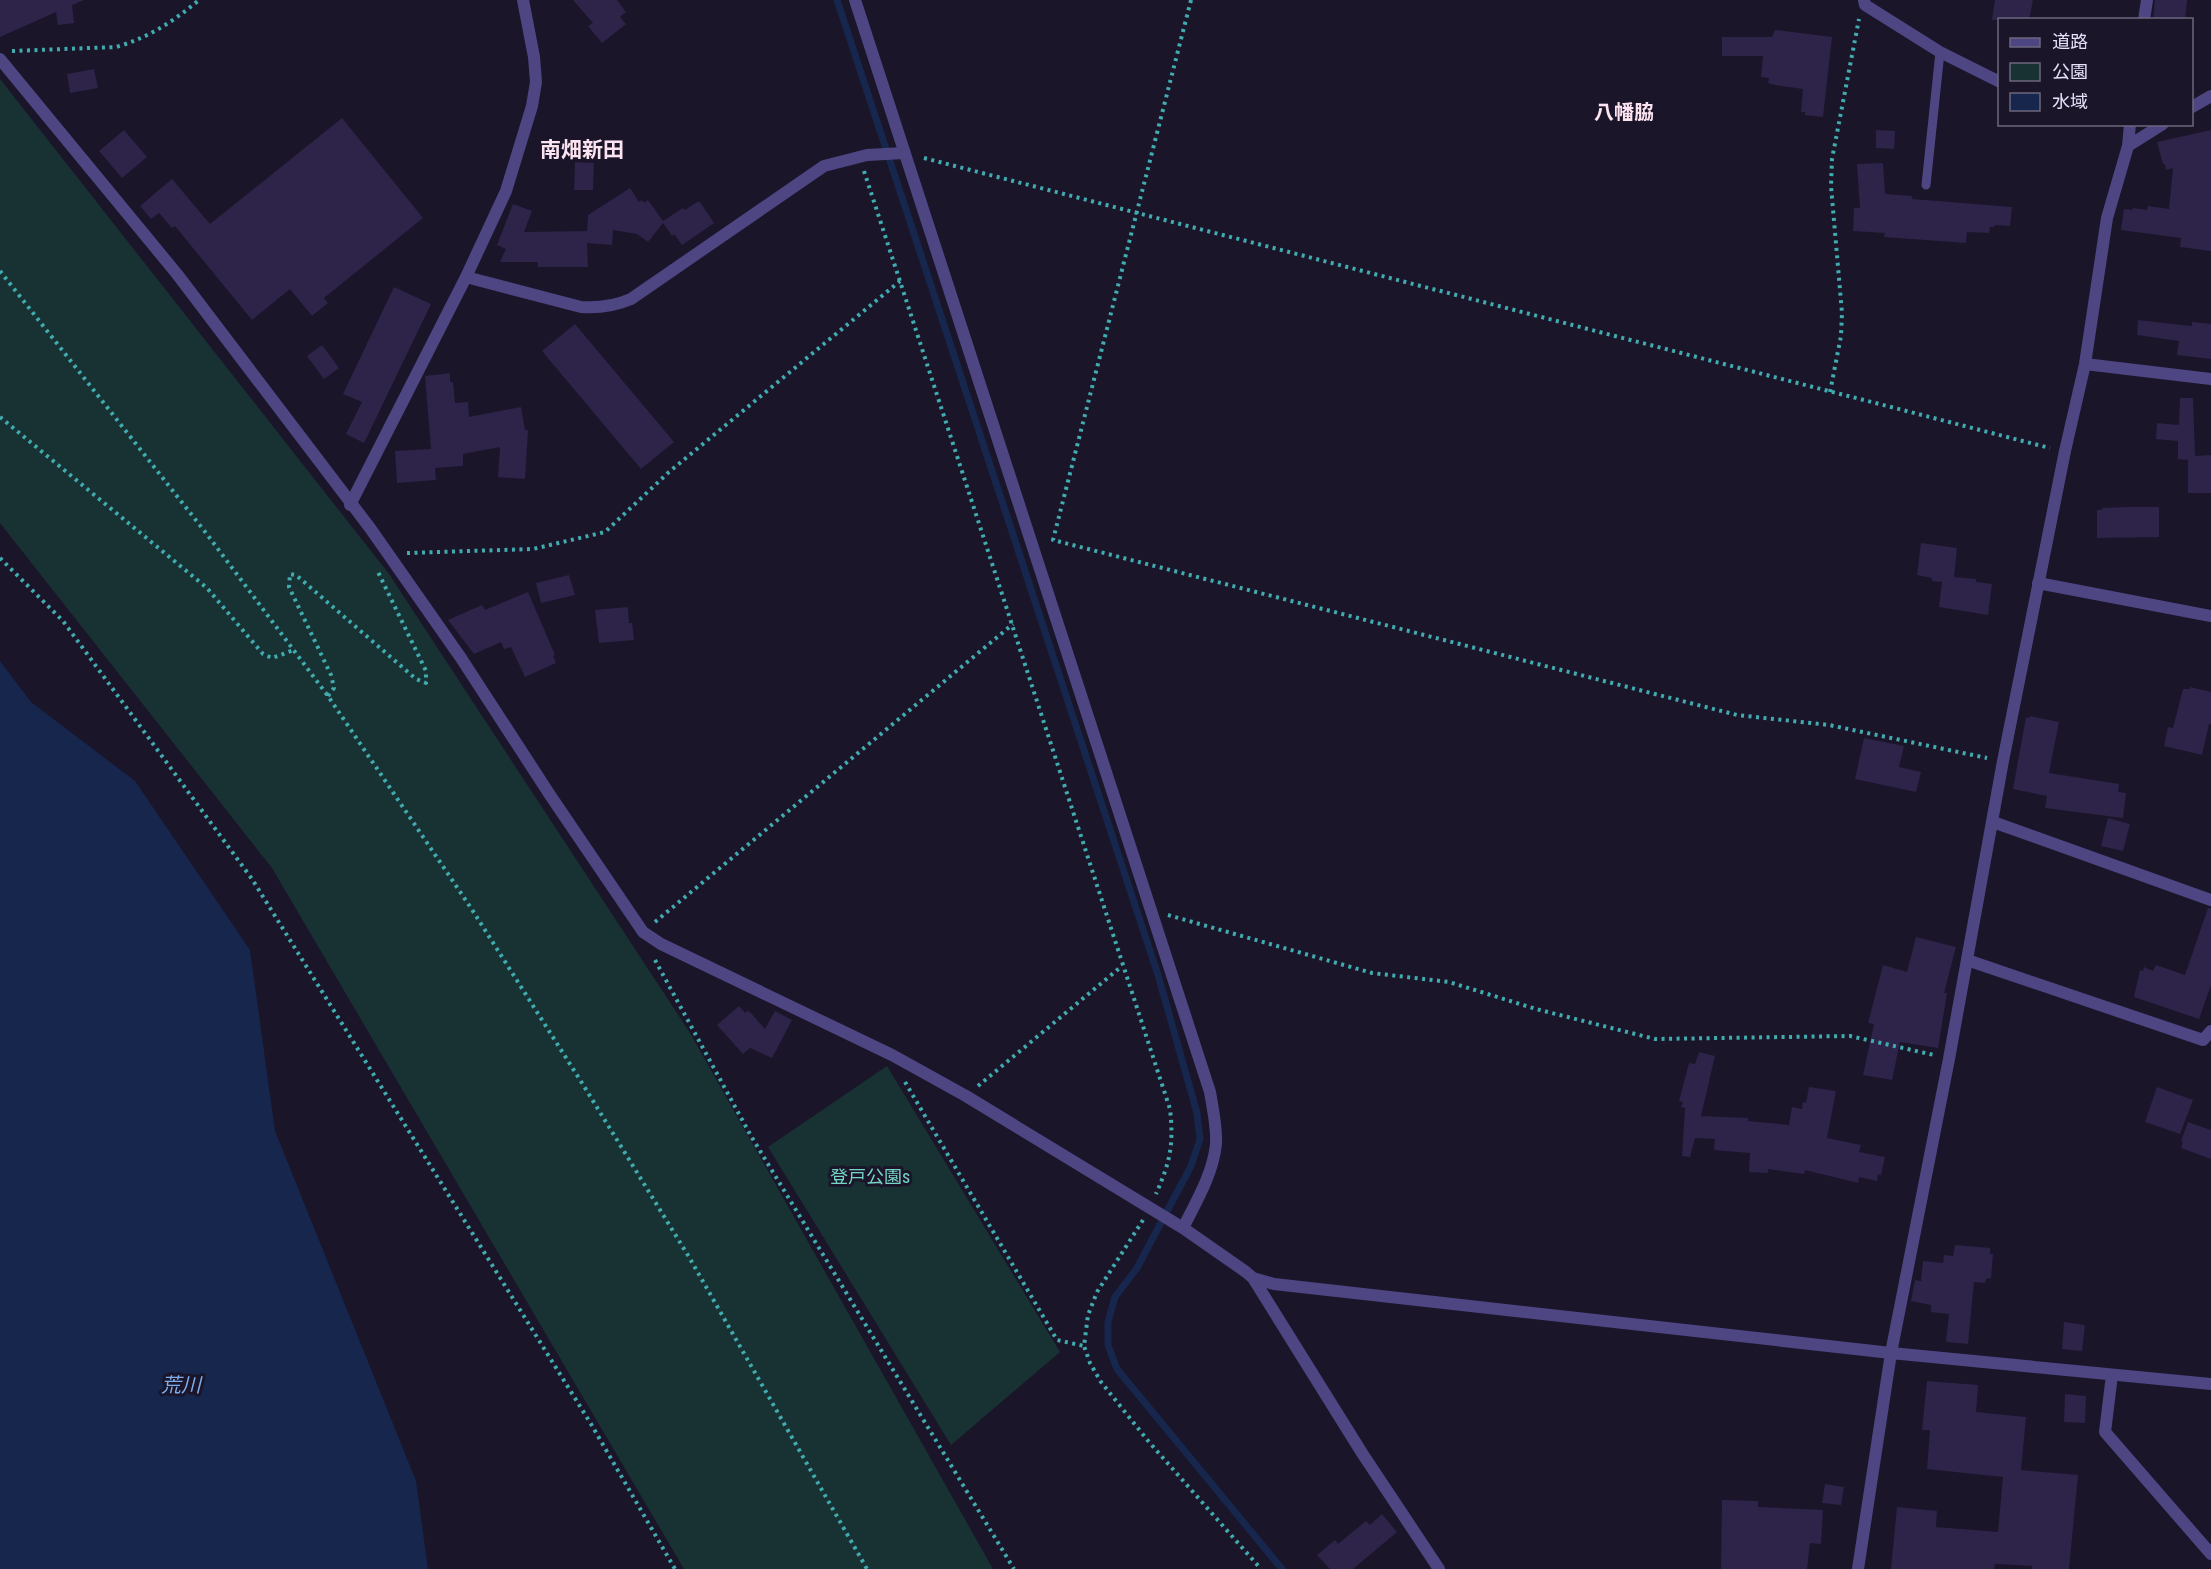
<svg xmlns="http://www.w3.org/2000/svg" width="2211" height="1569" viewBox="0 0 2211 1569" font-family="'Roboto Condensed','Noto Sans JP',sans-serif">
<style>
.green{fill:#183234}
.water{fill:#16264d}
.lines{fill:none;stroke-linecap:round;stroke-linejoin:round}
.stream{stroke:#16264d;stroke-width:7}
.building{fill:#2e2349}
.path{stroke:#41acb0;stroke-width:4;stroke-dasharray:3 4.5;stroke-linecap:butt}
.lane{stroke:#4e4683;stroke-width:9}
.street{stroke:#4e4683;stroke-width:12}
.labels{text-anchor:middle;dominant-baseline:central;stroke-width:6;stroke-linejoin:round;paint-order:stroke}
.park-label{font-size:18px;fill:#75d4c6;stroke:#1b152a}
.neighbourhood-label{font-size:20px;font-weight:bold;fill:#fce3f0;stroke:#1b152a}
.water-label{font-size:20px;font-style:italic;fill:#7caeef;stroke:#1b152a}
.quarter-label{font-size:21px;font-weight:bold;fill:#fce3f0;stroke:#1b152a}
</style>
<rect width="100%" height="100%" fill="#1b152a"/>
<path class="green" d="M 0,79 L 389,574 L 690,1033 L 993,1569 L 684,1569 L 272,868 L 0,523 Z
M 887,1066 L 1060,1352 L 951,1445 L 768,1147 Z"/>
<path class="water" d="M 0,661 L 31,702 L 135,781 L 250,950 L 275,1131 L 416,1481 L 428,1569 L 0,1569 Z"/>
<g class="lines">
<path class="stream" d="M 837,0 L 1158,975 L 1197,1113 L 1200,1139 L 1191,1166 L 1137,1268 L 1115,1297 L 1108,1322 L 1108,1345 L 1117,1369 L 1282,1569"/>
</g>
<path class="building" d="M 0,0 L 84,0 L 72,5 L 74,23 L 58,25 L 56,12 L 0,37 Z
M 573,0 L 617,0 L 626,12 L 620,17 L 626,24 L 602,43 L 588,26 L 593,23 Z
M 1995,0 L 2033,0 L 2029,20 L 1992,20 Z
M 2155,0 L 2187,0 L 2185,20 L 2153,20 Z
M 1775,30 L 1832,37 L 1823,117 L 1805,115 L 1805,112 L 1801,112 L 1803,89 L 1775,85 L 1768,83 L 1769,78 L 1761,77 L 1763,56 L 1722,56 L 1722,37 L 1772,37 Z
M 94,69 L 98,88 L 70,93 L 67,74 Z
M 342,118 L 423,218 L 324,298 L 328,303 L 312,316 L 290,289 L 252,320 L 175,226 L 172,228 L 159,213 L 151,219 L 140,206 L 172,179 L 210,224 Z
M 124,130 L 147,157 L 122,178 L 99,151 Z
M 1876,130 L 1895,131 L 1894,149 L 1876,148 Z
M 2211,130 L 2211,251 L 2180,247 L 2181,238 L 2121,230 L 2124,209 L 2132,210 L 2133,208 L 2147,210 L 2148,206 L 2169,209 L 2173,168 L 2166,170 L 2165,164 L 2163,164 L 2157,142 Z
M 575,162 L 594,163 L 593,190 L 574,190 Z
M 1883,163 L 1885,194 L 1912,196 L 1912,199 L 2012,207 L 2010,226 L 1995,225 L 1994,227 L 1990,227 L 1989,233 L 1967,232 L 1966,243 L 1884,237 L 1885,233 L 1853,231 L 1854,208 L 1860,208 L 1857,164 Z
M 630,188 L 639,202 L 642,200 L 644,203 L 648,200 L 663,221 L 683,208 L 685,210 L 697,202 L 700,202 L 714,223 L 682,245 L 674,234 L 672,236 L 663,223 L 648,242 L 637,234 L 613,230 L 612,245 L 587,243 L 588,267 L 538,267 L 538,262 L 500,262 L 506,249 L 497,245 L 513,204 L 532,211 L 524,232 L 587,231 L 588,215 Z
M 394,287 L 431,304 L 364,443 L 346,434 L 362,402 L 343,394 Z
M 2138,320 L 2181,325 L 2192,326 L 2192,322 L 2211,324 L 2211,359 L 2177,355 L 2179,341 L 2137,335 Z
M 575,324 L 674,442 L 641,469 L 542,351 Z
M 322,345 L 339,368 L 324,379 L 307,356 Z
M 450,373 L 450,382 L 453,382 L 455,403 L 468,402 L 469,417 L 521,407 L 525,430 L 528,430 L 525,479 L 498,477 L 500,447 L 463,454 L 463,466 L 435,468 L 436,480 L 397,483 L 395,451 L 431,449 L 425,376 Z
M 2180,398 L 2193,398 L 2195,456 L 2211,455 L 2211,493 L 2188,493 L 2188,460 L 2178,459 L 2178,441 L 2156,439 L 2157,423 L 2179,425 Z
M 2129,507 L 2159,507 L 2159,537 L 2097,538 L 2097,510 L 2102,510 L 2102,508 Z
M 1921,543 L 1957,548 L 1954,577 L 1976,579 L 1976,582 L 1992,584 L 1988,615 L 1939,607 L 1942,582 L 1932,581 L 1932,578 L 1917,575 Z
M 569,575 L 575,595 L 541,603 L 536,583 Z
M 528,592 L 555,655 L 553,656 L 556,663 L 525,677 L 511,647 L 504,649 L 501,642 L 474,654 L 448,620 L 482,605 L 485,610 Z
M 628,607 L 629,623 L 632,623 L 634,640 L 599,643 L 595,610 Z
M 2190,687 L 2211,692 L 2211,724 L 2209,724 L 2202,755 L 2164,746 L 2168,727 L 2173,728 L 2183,689 L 2190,689 Z
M 2030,716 L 2059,722 L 2049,773 L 2119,784 L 2118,792 L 2126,793 L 2123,818 L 2045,808 L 2047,796 L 2013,789 L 2026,717 L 2029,718 Z
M 1864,738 L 1904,746 L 1899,767 L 1921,772 L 1916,792 L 1855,779 Z
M 2108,818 L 2130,824 L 2123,851 L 2101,846 Z
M 2208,908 L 2211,908 L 2211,985 L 2199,1019 L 2134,997 L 2140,970 L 2143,971 L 2144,967 L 2153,971 L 2156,965 L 2185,975 Z
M 1916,937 L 1956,947 L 1944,993 L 1947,993 L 1938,1048 L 1900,1042 L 1892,1080 L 1863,1075 L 1874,1024 L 1868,1023 L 1883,965 L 1907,972 Z
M 739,1006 L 745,1013 L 747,1011 L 750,1012 L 765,1029 L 775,1011 L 792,1020 L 772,1058 L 750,1048 L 743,1054 L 717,1025 Z
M 1699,1052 L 1715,1056 L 1701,1116 L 1748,1118 L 1748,1121 L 1789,1125 L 1792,1107 L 1802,1109 L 1803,1102 L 1806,1103 L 1809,1087 L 1836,1091 L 1827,1138 L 1861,1145 L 1859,1152 L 1885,1157 L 1881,1175 L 1878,1174 L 1877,1181 L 1859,1177 L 1858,1183 L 1805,1170 L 1804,1174 L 1768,1169 L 1768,1173 L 1749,1172 L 1750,1153 L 1714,1150 L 1715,1139 L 1695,1138 L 1690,1157 L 1682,1156 L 1685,1108 L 1681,1107 L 1683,1102 L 1679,1101 L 1689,1063 L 1695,1064 Z
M 2157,1087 L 2193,1100 L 2180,1134 L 2145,1122 Z
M 2188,1122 L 2211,1130 L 2211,1159 L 2181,1148 L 2183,1142 L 2181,1141 Z
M 1955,1245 L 1990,1248 L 1990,1254 L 1993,1254 L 1991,1278 L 1986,1279 L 1985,1283 L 1974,1282 L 1968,1344 L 1946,1342 L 1949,1314 L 1931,1312 L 1931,1305 L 1911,1301 L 1915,1280 L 1921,1281 L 1923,1261 L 1943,1263 L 1944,1255 L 1953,1256 Z
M 2064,1322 L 2085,1325 L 2082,1351 L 2062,1349 Z
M 1927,1381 L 1978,1385 L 1976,1412 L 2026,1417 L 2021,1470 L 2078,1475 L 2069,1569 L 2032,1569 L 2032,1566 L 1999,1564 L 1995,1564 L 1994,1569 L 1891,1569 L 1897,1507 L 1937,1511 L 1936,1527 L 1998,1532 L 2003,1477 L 1927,1469 L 1930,1430 L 1922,1430 Z
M 2065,1394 L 2086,1396 L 2085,1423 L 2064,1422 Z
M 1825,1484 L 1844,1487 L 1841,1505 L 1822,1503 Z
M 1722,1500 L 1758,1501 L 1758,1507 L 1823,1510 L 1821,1544 L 1810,1543 L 1807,1569 L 1721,1569 Z
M 1382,1514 L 1397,1532 L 1353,1569 L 1330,1569 L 1317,1555 L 1335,1540 L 1338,1544 L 1366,1521 L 1370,1525 Z"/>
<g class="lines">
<path class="path" d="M 1191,0 L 1053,540 L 1737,715 L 1829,725 L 1987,758
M 12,51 L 116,47 C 148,38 174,21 199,0
M 924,158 L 2050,448
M 864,171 L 1170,1109 C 1174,1145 1170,1162 1156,1194
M 0,271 L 206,533 L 328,696 L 471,908 L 582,1083 L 689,1257 L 867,1569
M 1830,392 L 1841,336 L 1842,313 L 1831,186 L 1832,159 L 1859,19
M 0,417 L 207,588 L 263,654 L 272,658 L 294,650
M 407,553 L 533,549 L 605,532 L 669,472 L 900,281
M 0,558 L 63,621 L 252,879 L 591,1424 L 675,1569
M 328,696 L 334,688 L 331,675 L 289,587 L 290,574 L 296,575 L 416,679 L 426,683 L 426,671 L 377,570
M 1168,915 L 1372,973 L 1449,982 L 1536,1009 L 1655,1039 L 1850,1036 L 1934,1055
M 655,922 L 1013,624
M 655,960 L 751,1136 L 1014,1569
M 905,1082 L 1057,1340 L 1084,1346
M 978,1086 L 1122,966
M 1143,1220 L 1097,1292 L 1088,1315 L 1084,1346 L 1090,1363 L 1101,1382 L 1149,1442 L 1261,1569"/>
<path class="lane" d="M 1926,185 L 1940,52"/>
<path class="street" d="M 855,0 L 1210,1092 C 1213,1110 1217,1127 1216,1144 C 1213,1174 1196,1202 1183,1228
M 1864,0 L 1865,5 L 1940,52 L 2000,82
M 2144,20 L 2147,0
M 0,59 L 177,274 L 370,528 L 461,658 L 550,795 L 643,932 L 661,944 L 892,1055 L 966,1096 L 1183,1228 L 1246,1272 L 1253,1278 L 1362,1453 L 1439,1569
M 2192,107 L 2211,96
M 2128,146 L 2163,124
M 466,277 L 581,307 C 598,308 615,306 631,299 L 824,166 L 867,155 L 904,153
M 2085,364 L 2211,379
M 350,505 L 466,277 L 506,191 L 532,106 L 536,82 L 534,57 L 523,0
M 2038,583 L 2211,616
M 1993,822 L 2211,900
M 1967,960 L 2203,1040 L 2211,1031
M 1253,1278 L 1274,1284 L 1891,1353 L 2211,1384
M 2112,1375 L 2105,1432 L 2211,1554
M 1858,1569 L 1891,1353 L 1949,1059 L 2003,761 L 2065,451 L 2085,364 L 2107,218 L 2128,146 L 2130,124"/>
</g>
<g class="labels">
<g class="park-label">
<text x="870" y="1176">登戸公園s</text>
</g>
<g class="neighbourhood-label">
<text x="1624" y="112">八幡脇</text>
</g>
<g class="water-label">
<text x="181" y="1385">荒川</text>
</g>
<g class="quarter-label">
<text x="582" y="150">南畑新田</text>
</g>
</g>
<rect x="1998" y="18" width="195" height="108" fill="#1b152a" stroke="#6d677e" stroke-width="1.5"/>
<rect x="2010" y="38" width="30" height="9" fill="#4e4683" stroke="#6d677e" stroke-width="1.5"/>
<text x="2052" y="48" font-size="18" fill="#e7e2fb">道路</text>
<rect x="2010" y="63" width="30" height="18" fill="#183234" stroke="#6d677e" stroke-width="1.5"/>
<text x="2052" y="78" font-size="18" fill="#e7e2fb">公園</text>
<rect x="2010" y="93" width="30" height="18" fill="#16264d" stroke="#6d677e" stroke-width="1.5"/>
<text x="2052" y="108" font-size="18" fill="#e7e2fb">水域</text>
</svg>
